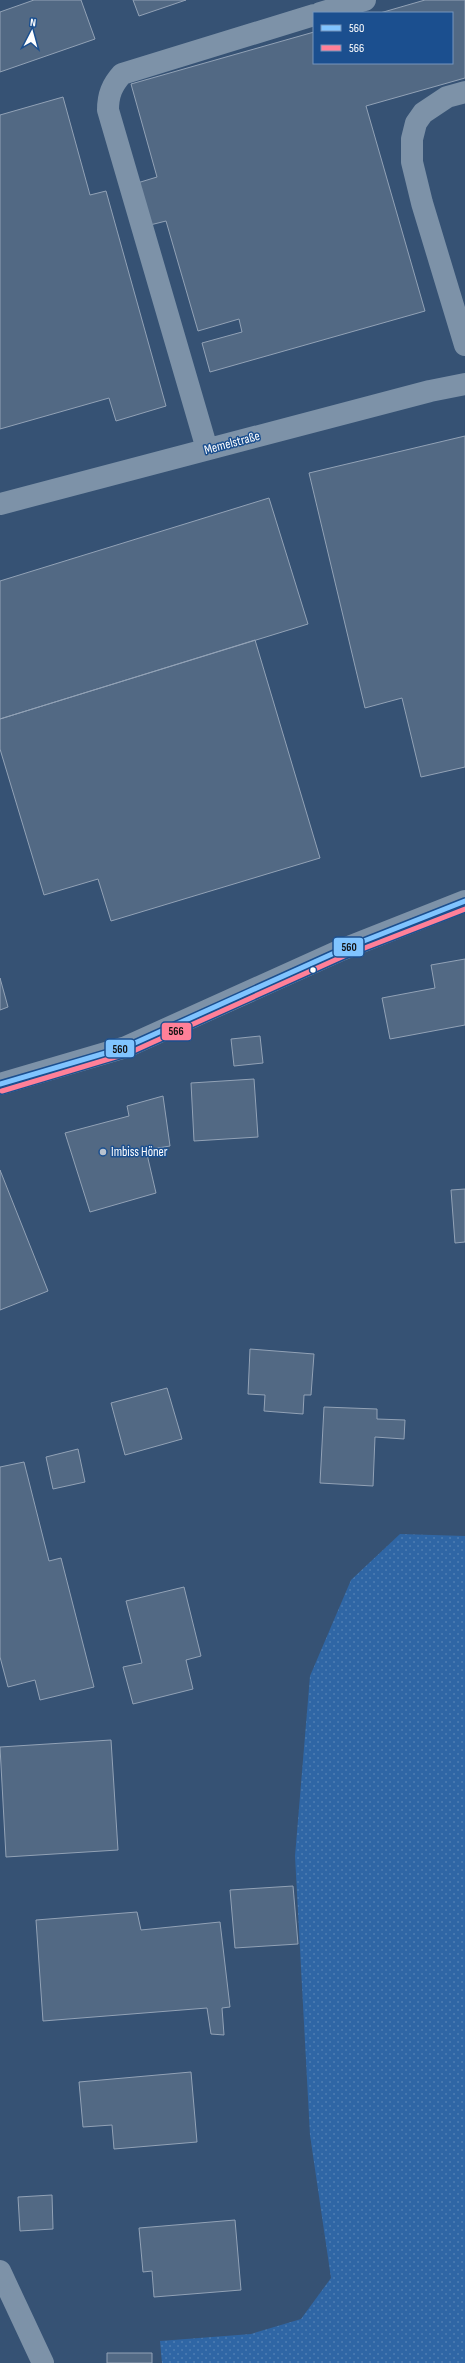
<svg xmlns="http://www.w3.org/2000/svg" width="465" height="2363" viewBox="0 0 465 2363" font-family="'Sofia Sans Condensed',sans-serif">
<style>
.grass{fill:url(#grass-dots)}
.building{fill:#526984;stroke:#92a2b6}
.lines{fill:none;stroke-linecap:round;stroke-linejoin:round}
.minor{stroke:#7d92a8;stroke-width:22}
.bus-1-casing{stroke:#1b4f8f;stroke-width:8}
.bus-2-casing{stroke:#1b4f8f;stroke-width:8}
.bus-1{stroke:#80c4ff;stroke-width:5}
.bus-2{stroke:#ff8098;stroke-width:5}
.bus-dot{fill:#fff;stroke:#1b4f8f;stroke-width:1.5}
.poi-dot{fill:#b9c2ce;stroke:#1b4f8f;stroke-width:1.5}
.labels{text-anchor:middle;dominant-baseline:central;stroke-width:3;stroke-linejoin:round;paint-order:stroke}
.street-label{font-size:13px;fill:#fff;stroke:#1b4f8f}
.poi-label{font-size:13px;fill:#fff;stroke:#1b4f8f;text-anchor:start}
.line-badge{stroke:#1b4f8f;stroke-width:1.5}
.pale-badge-label{font-size:11px;text-anchor:middle;font-weight:bold;fill:#111}
</style>
<defs>
<pattern id="grass-dots" width="8" height="8" patternUnits="userSpaceOnUse"><rect width="8" height="8" fill="#2f66a5"/><path d="M2 2h.1M6 6h.1" fill="none" stroke="#4e7db2" stroke-width="1.8" stroke-linecap="round"/></pattern>
</defs>
<rect width="100%" height="100%" fill="#365274"/>
<path class="grass" d="M 400,1534 L 465,1536 L 465,2363 L 162,2363 L 160,2341 L 251,2334 L 301,2319 L 331,2278 L 310,2135 L 295,1856 L 310,1676 L 351,1580 Z"/>
<path class="building" d="M 34,0 L 81,0 L 95,39 L 0,72 L 0,12 Z
M 133,0 L 186,0 L 139,16 Z
M 425,0 L 465,0 L 465,78 L 366,106 L 425,311 L 210,372 L 202,343 L 242,332 L 239,319 L 198,331 L 166,221 L 146,226 L 134,184 L 157,177 L 131,84 L 314,32 L 314,63 L 452,63 L 452,13 L 380,13 Z
M 63,97 L 90,195 L 106,191 L 166,406 L 116,421 L 109,398 L 0,429 L 0,115 Z
M 465,436 L 465,767 L 421,777 L 402,698 L 365,708 L 309,473 Z
M 269,498 L 308,624 L 0,719 L 0,581 Z
M 255,640 L 320,858 L 111,921 L 98,879 L 44,895 L 0,749 L 0,719 Z
M 465,959 L 465,1025 L 390,1039 L 382,998 L 435,988 L 431,965 Z
M 0,978 L 8,1007 L 0,1010 Z
M 260,1036 L 263,1063 L 234,1066 L 231,1039 Z
M 254,1079 L 258,1137 L 194,1141 L 191,1083 Z
M 163,1096 L 170,1146 L 146,1150 L 156,1193 L 90,1212 L 65,1133 L 129,1116 L 127,1106 Z
M 0,1170 L 48,1291 L 0,1310 Z
M 465,1189 L 465,1242 L 455,1243 L 451,1190 Z
M 250,1349 L 314,1354 L 311,1395 L 304,1395 L 303,1414 L 264,1411 L 265,1395 L 248,1394 Z
M 167,1388 L 182,1439 L 125,1455 L 111,1403 Z
M 324,1407 L 377,1409 L 377,1419 L 405,1420 L 404,1439 L 375,1437 L 373,1486 L 320,1483 Z
M 78,1449 L 85,1482 L 53,1489 L 46,1457 Z
M 24,1462 L 49,1561 L 61,1558 L 94,1687 L 40,1700 L 35,1680 L 8,1687 L 0,1657 L 0,1467 Z
M 184,1587 L 201,1656 L 186,1660 L 193,1689 L 133,1704 L 123,1667 L 142,1663 L 126,1601 Z
M 111,1740 L 118,1850 L 6,1857 L 0,1747 Z
M 293,1886 L 298,1944 L 235,1948 L 230,1890 Z
M 137,1912 L 141,1930 L 220,1922 L 230,2007 L 222,2008 L 224,2035 L 211,2034 L 207,2008 L 43,2021 L 36,1920 Z
M 191,2072 L 197,2142 L 114,2149 L 112,2125 L 83,2127 L 79,2082 Z
M 52,2195 L 53,2229 L 20,2231 L 18,2197 Z
M 235,2220 L 241,2290 L 154,2297 L 152,2271 L 143,2272 L 139,2228 Z
M 107,2353 L 152,2353 L 152,2363 L 107,2363 Z"/>
<g class="lines">
<path class="minor" d="M 320,13 L 365,0
M 465,92 L 447,97 L 423,113 L 416,123 L 412,139 L 412,162 L 422,203 L 465,345
M 207,449 L 108,110 C 108,95 112,85 122,74 L 314,15
M 0,504 L 430,391 L 465,384
M 0,1084 L 126,1047 L 341,950 L 465,901
M 0,2271 L 43,2363"/>
<g class="bus-1-casing">
<path id="bus-1" d="M 0,1084 L 126,1047 L 341,950 L 465,901"/>
</g>
<g class="bus-2-casing">
<path id="bus-2" d="M 2,1091 L 129,1053 L 344,956 L 465,909"/>
</g>
<use href="#bus-1" class="bus-1"/>
<use href="#bus-2" class="bus-2"/>
</g>
<circle class="bus-dot" cx="313" cy="970" r="3.5"/>
<circle class="poi-dot" cx="103" cy="1152" r="4"/>
<g class="labels">
<g class="street-label">
<text transform="translate(232 443) rotate(-15)">Memelstraße</text>
</g>
<g class="poi-label">
<text x="111" y="1152">Imbiss Höner</text>
</g>
</g>
<g class="line-badge">
<rect x="333" y="937" width="31" height="20" rx="4" fill="#80c4ff"/>
<rect x="161" y="1022" width="31" height="19" rx="4" fill="#ff8098"/>
<rect x="105" y="1039" width="30" height="19" rx="4" fill="#80c4ff"/>
</g>
<g class="pale-badge-label">
<text x="349" y="951">560</text>
<text x="176" y="1035">566</text>
<text x="120" y="1053">560</text>
</g>
<rect x="313" y="12" width="140" height="52" fill="#1b4f8f" stroke="#7695bc"/>
<rect x="321" y="25" width="20" height="6" fill="#80c4ff" stroke="#7695bc"/>
<text x="349" y="32" font-size="12" fill="#ffffff">560</text>
<rect x="321" y="45" width="20" height="6" fill="#ff8098" stroke="#7695bc"/>
<text x="349" y="52" font-size="12" fill="#ffffff">566</text>
<g transform="translate(32 32) rotate(6)" stroke="#1b4f8f" stroke-width="3" paint-order="stroke">
<path d="M0-3L7 15L0 10L-7 15Z" fill="#ffffff"/>
<text y="-6" font-size="11" font-weight="bold" text-anchor="middle" fill="#ffffff">N</text>
</g>
</svg>
